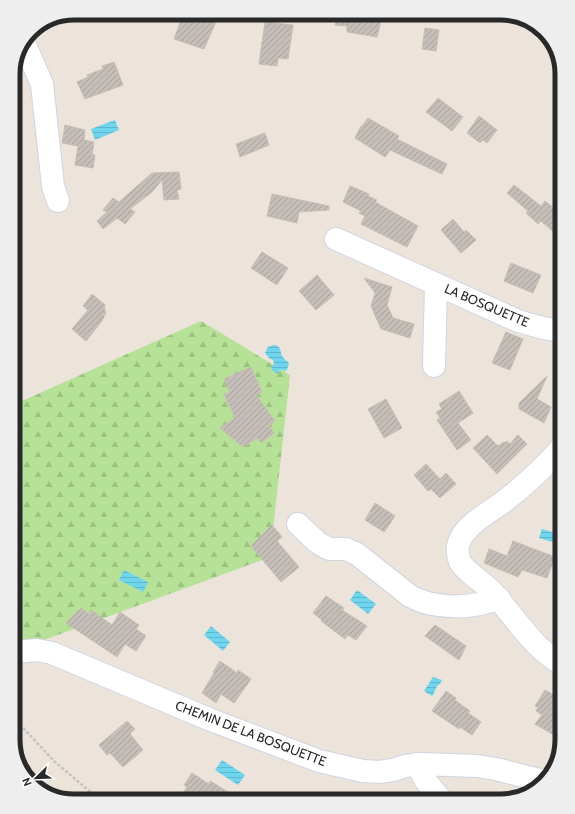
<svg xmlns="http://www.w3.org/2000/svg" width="575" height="814" viewBox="0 0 575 814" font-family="Cabin,sans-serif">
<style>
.forest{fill:url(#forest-firs)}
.water{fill:url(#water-rules)}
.building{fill:url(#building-hatch);stroke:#c7bfb5}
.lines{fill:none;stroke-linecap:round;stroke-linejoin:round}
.minor-casing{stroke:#d0d5e2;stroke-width:24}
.path{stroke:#c3c3c3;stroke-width:2.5;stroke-dasharray:3 2;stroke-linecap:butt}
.minor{stroke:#fff;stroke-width:22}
.labels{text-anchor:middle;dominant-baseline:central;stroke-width:4;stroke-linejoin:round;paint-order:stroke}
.street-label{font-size:13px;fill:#292929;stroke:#fff}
.rim{fill:none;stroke:#292929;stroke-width:5}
</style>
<defs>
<pattern id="forest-firs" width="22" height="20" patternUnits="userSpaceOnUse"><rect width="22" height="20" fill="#b6e297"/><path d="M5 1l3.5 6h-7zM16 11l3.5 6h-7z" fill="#9cc282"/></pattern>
<pattern id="water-rules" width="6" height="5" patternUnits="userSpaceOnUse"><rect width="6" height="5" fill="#6ed5ee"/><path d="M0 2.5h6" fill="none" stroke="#5fb7cc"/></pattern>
<pattern id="building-hatch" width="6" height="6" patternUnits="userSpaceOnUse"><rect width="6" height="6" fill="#c4bdb8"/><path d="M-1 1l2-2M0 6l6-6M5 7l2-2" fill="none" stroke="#a8a29e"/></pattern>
</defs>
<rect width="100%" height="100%" fill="#ece3db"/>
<path class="forest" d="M 201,321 L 290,375 L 270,557 L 25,647 L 13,648 L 13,405 Z"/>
<path class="water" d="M 115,120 L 119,130 L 95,140 L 91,129 Z
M 273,345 C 281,345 280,350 282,356 C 284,359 287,361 289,363 L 287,370 L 284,371 L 280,369 L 278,374 L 273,371 L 271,367 L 274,364 L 273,360 L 269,358 L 265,353 L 268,347 Z
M 542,529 L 562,535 L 559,544 L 539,538 Z
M 124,570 L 148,582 L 143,592 L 119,580 Z
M 357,590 L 376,604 L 368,614 L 350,600 Z
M 211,626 L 230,642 L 223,651 L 204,635 Z
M 433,677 L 442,680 L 440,684 L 437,686 L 433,695 L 432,696 L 424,691 Z
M 222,760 L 245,775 L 238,785 L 215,770 Z"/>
<path class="building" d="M 201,13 L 208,13 L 218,17 L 204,49 L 174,39 L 182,17 L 197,23 Z
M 337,13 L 366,13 L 382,17 L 377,37 L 347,32 L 347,26 L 335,25 Z
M 265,22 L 293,25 L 288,59 L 278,58 L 277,66 L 259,64 Z
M 425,28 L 439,30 L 436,51 L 422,49 Z
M 114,62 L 123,85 L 85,99 L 77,82 L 88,77 L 87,75 L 103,69 L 102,66 Z
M 438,98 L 463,117 L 452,131 L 426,112 Z
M 479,116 L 497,130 L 487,143 L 483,140 L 480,143 L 467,133 Z
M 368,118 L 399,136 L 397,139 L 447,164 L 442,174 L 390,150 L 385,157 L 355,138 L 361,126 L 362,126 Z
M 65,125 L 85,130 L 84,140 L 94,142 L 92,155 L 95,155 L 93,168 L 75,165 L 78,146 L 62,143 Z
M 265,133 L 269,145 L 240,157 L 236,144 Z
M 179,172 L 181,189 L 177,190 L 179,199 L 164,200 L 162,180 L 152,192 L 130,209 L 135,212 L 125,224 L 117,218 L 103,229 L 97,221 L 107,212 L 103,210 L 113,198 L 119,202 L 152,173 Z
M 514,185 L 541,206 L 545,201 L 562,215 L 562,239 L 541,221 L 538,224 L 526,213 L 528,211 L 507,193 Z
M 350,186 L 369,194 L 368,196 L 377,200 L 375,202 L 418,226 L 407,247 L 361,224 L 365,216 L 359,213 L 361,211 L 343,202 Z
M 272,194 L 329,206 L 329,210 L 299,212 L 297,223 L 267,216 Z
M 453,219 L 464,232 L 466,230 L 476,240 L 461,253 L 441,230 Z
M 262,252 L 288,268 L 277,285 L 251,268 Z
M 511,263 L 541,275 L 533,293 L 504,281 Z
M 317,275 L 334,295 L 316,310 L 299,291 Z
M 364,278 L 392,287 L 387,305 L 393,318 L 414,324 L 410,338 L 381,329 L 371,306 L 375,293 Z
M 92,294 L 105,305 L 104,308 L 106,312 L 102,321 L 86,341 L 72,329 L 88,310 L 83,306 Z
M 506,332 L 523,339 L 510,370 L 492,363 Z
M 251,367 L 262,392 L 256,395 L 275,421 L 269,426 L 274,433 L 261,443 L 257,438 L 243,447 L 220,428 L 235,418 L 224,394 L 230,392 L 224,379 Z
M 547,376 L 537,399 L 551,407 L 544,423 L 519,409 L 519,403 Z
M 459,391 L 473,413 L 458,423 L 471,440 L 457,450 L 437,420 L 440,418 L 436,412 L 442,409 L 439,404 Z
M 386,399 L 402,428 L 384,438 L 368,409 Z
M 487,435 L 498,446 L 503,442 L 504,443 L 507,441 L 510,444 L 518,435 L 527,444 L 497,474 L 473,448 Z
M 426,464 L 440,479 L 446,473 L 456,484 L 440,498 L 431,489 L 428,491 L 414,475 Z
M 375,503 L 395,516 L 384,532 L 365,520 Z
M 272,525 L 282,537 L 277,541 L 299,567 L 281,582 L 251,546 Z
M 513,541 L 555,557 L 547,578 L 522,570 L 518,577 L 484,563 L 489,549 L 507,556 Z
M 326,596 L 344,608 L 342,610 L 367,626 L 356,640 L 348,635 L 345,639 L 321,621 L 322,620 L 313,613 Z
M 81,608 L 89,614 L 91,610 L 112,625 L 120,612 L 139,625 L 136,629 L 146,636 L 136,651 L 125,644 L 117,657 L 66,623 Z
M 435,625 L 466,646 L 459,660 L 425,636 Z
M 220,661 L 237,673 L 238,670 L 251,679 L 234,703 L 221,694 L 216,703 L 202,693 L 214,673 L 213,672 Z
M 545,690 L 562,700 L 562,735 L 556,731 L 554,735 L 535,724 L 542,715 L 536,711 L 538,707 L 535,706 Z
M 446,691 L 456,698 L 455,700 L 470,711 L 468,713 L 481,722 L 472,735 L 460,727 L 459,729 L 432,711 Z
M 127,721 L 135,729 L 130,734 L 143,750 L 123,767 L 110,753 L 107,755 L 99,745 Z
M 192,773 L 209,784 L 210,781 L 243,801 L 178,801 L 187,787 L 184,785 Z"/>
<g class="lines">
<g class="minor-casing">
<path id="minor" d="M 25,45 L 42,84 L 53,186 L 58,201
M 336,239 L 518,321 L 543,328 L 562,331
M 434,366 L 436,284
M 298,524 L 317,542 L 325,547 L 330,549 L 346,549 L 357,554 L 410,596 C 435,610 473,609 499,598
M 13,652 L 37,650 L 52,653 L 211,720 L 319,761 L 363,771 L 379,772 L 393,770 L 405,766 L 421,764 L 477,766 L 496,769 L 543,781
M 562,664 C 534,649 516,619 495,595 C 486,583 466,573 460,562 C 457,554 457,545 461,538 C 469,523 488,513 502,503 C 524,486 544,468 562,447
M 417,764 L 426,781 L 442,801"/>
</g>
<path class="path" d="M 13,717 L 54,761 L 101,801"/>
<use href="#minor" class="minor"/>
</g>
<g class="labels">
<g class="street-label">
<text transform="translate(487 305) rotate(23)">LA BOSQUETTE</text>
<text transform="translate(251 733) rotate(21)">CHEMIN DE LA BOSQUETTE</text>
</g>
</g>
<path d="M0 0H575V814H0ZM74 20H501A54 54 0 0 1 555 74V740A54 54 0 0 1 501 794H74A54 54 0 0 1 20 740V74A54 54 0 0 1 74 20Z" fill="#eee" fill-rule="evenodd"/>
<path class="rim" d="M74 20H501A54 54 0 0 1 555 74V740A54 54 0 0 1 501 794H74A54 54 0 0 1 20 740V74A54 54 0 0 1 74 20Z"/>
<g transform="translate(36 778) rotate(247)" stroke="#ffffff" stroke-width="3" paint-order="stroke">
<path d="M0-3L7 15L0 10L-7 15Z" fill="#292929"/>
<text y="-6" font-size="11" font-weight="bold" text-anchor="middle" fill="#292929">N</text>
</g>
</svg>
